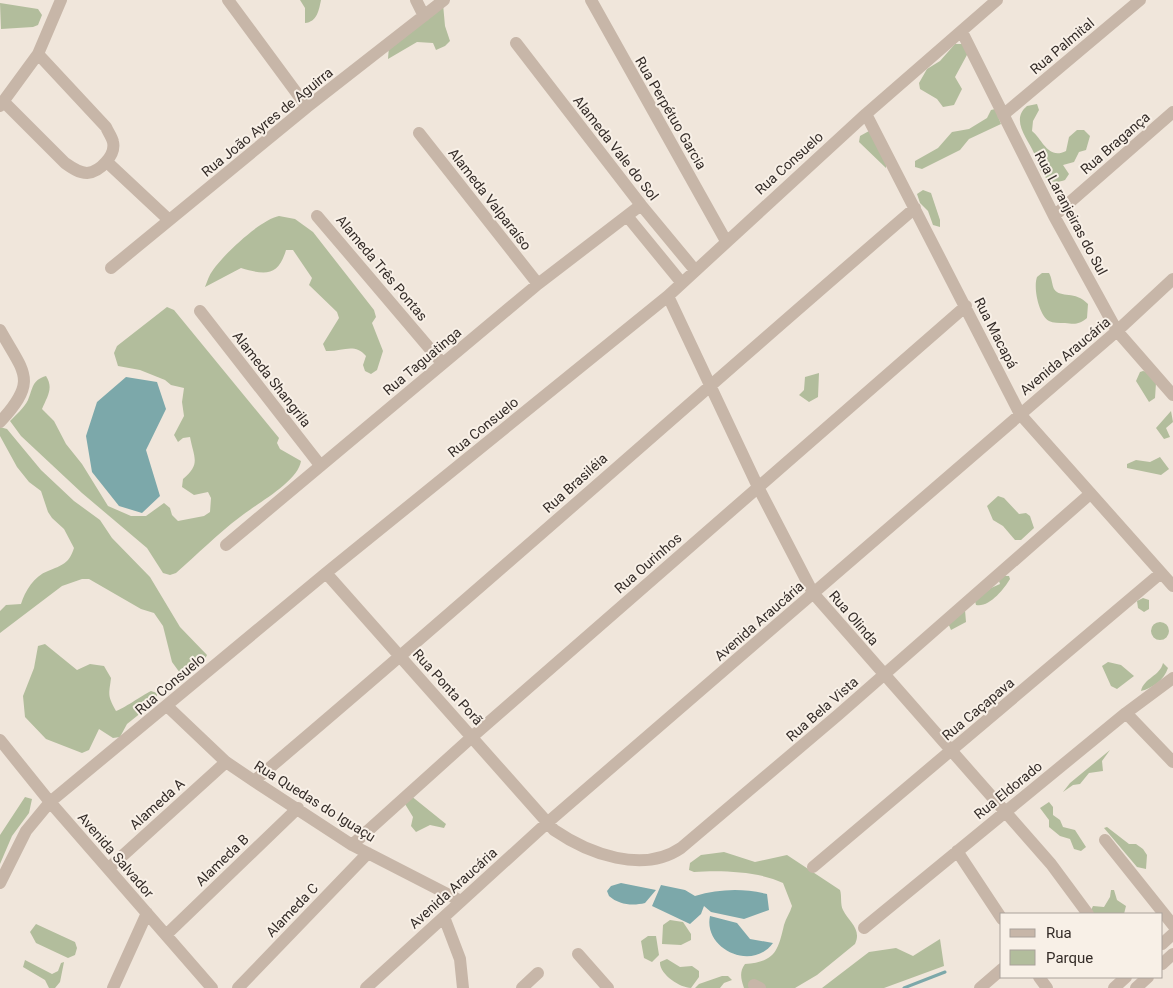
<svg xmlns="http://www.w3.org/2000/svg" width="1173" height="988" viewBox="0 0 1173 988" font-family="Roboto,sans-serif">
<style>
.green{fill:#b2bd9c}
.water{fill:#7ca8aa}
.lines{fill:none;stroke-linecap:round;stroke-linejoin:round}
.stream{stroke:#7ca8aa;stroke-width:3}
.street{stroke:#c7b6a8;stroke-width:12}
.labels{text-anchor:middle;dominant-baseline:central;stroke-width:4;stroke-linejoin:round;paint-order:stroke}
.street-label{font-size:14px;fill:#342c28;stroke:#f8f0e7}
</style>
<rect width="100%" height="100%" fill="#f0e6db"/>
<path class="green" d="M 300,0 L 321,0 C 319,10 317,22 305,23 L 305,8 Z
M 0,3 L 38,9 L 42,15 L 38,25 L 33,27 L 1,29 Z
M 443,4 L 445,26 L 450,41 L 445,46 L 436,50 L 433,43 L 417,42 L 388,59 L 389,46 Z
M 955,44 L 962,44 L 968,53 L 955,77 L 962,89 L 954,105 L 943,107 L 937,99 L 920,89 L 919,83 L 927,69 L 940,61 Z
M 1037,104 L 1039,110 L 1033,121 L 1032,131 C 1043,140 1048,160 1066,151 L 1069,137 L 1077,130 L 1084,130 L 1090,136 L 1086,150 L 1079,152 L 1074,162 L 1063,165 L 1069,174 L 1065,180 C 1060,182 1054,183 1049,180 C 1040,175 1037,162 1034,153 C 1028,139 1010,120 1027,106 Z
M 995,109 L 1001,124 L 969,139 L 960,150 L 922,169 L 915,167 L 915,161 L 938,148 L 952,132 L 969,129 L 987,118 L 991,110 Z
M 869,131 L 886,164 L 886,168 L 859,142 L 860,136 Z
M 923,190 L 931,193 L 940,220 L 940,227 L 933,225 L 928,211 L 920,203 L 917,194 Z
M 279,216 L 295,219 L 313,232 L 374,310 L 376,317 L 372,323 L 383,351 L 377,370 L 371,374 L 365,371 L 363,365 L 366,356 C 354,342 342,352 326,351 L 323,344 L 339,318 L 337,312 L 309,285 L 312,278 L 293,250 L 286,250 C 278,277 265,275 241,268 L 205,287 C 207,282 209,275 213,270 C 224,254 260,220 279,216 Z
M 1042,273 L 1049,273 C 1052,278 1052,285 1054,289 C 1061,299 1075,290 1088,304 L 1087,318 C 1079,325 1074,324 1065,323 C 1059,323 1053,323 1049,321 C 1039,315 1033,288 1037,277 Z
M 167,307 L 174,310 L 279,438 L 277,443 L 280,449 L 301,461 C 298,482 256,504 240,517 C 217,534 197,555 176,573 L 170,575 L 163,573 L 147,548 L 82,493 L 21,436 L 10,421 C 16,415 24,408 28,400 C 33,388 32,380 46,376 C 54,388 47,397 42,409 L 54,421 L 66,444 L 82,464 L 108,506 L 131,516 L 146,516 L 164,503 L 170,508 L 172,515 L 178,521 L 204,516 L 210,512 L 211,498 L 208,492 L 194,495 L 182,487 L 183,479 C 201,464 194,458 190,437 L 183,438 L 178,442 L 174,435 L 184,416 L 182,402 L 184,388 L 171,385 L 165,380 L 140,370 L 118,366 L 114,353 L 117,346 Z
M 1143,371 L 1147,372 L 1156,383 L 1155,398 L 1149,402 L 1136,381 L 1140,372 Z
M 819,373 L 818,397 L 809,402 L 799,395 L 804,390 L 805,377 Z
M 1171,411 L 1173,422 L 1166,428 L 1170,437 L 1164,439 L 1156,428 Z
M 0,427 L 7,429 L 41,470 L 74,501 L 100,520 L 112,538 L 150,577 L 180,627 L 207,655 C 202,666 193,676 180,673 L 172,662 L 163,626 L 154,613 L 141,609 L 89,579 L 82,579 L 62,586 L 0,633 L 0,611 L 6,605 L 21,604 C 25,591 34,576 48,571 C 62,565 69,564 74,548 L 64,529 L 52,518 L 48,512 L 41,491 L 29,482 L 17,467 L 0,436 Z
M 1160,457 L 1169,469 L 1161,475 L 1127,468 L 1127,464 L 1136,460 L 1150,462 Z
M 998,496 L 1004,498 L 1019,514 L 1026,513 L 1030,516 L 1034,528 L 1021,540 L 1015,540 L 1003,526 L 993,520 L 987,506 Z
M 1004,576 L 1009,576 L 1010,579 C 1004,589 989,608 976,605 L 975,601 L 991,588 L 1000,584 L 999,581 Z
M 1143,598 L 1149,600 L 1149,609 L 1144,612 L 1138,608 L 1137,601 Z
M 965,610 L 966,622 L 951,630 L 948,623 Z
M1151 631a9 9 0 1 1 18 0a9 9 0 1 1-18 0Z
M 45,644 L 77,670 L 90,664 L 104,666 L 111,678 C 109,695 107,695 116,711 C 123,709 141,696 151,691 L 157,693 L 157,700 L 127,724 L 120,737 L 113,738 L 99,729 L 89,750 L 82,753 L 46,739 L 25,717 L 23,696 L 34,668 L 38,646 Z
M 1108,662 L 1121,665 L 1134,676 L 1117,689 L 1111,686 L 1102,666 Z
M 1163,663 L 1168,668 C 1164,680 1153,688 1141,691 C 1144,678 1160,676 1163,663 Z
M 1110,750 L 1102,761 L 1103,771 L 1089,773 L 1080,784 L 1073,785 L 1063,792 L 1070,783 Z
M 410,795 L 446,824 L 444,828 L 430,825 L 416,832 L 411,826 L 413,817 L 405,804 Z
M 25,797 L 32,799 L 29,813 L 12,836 L 0,864 L 0,835 Z
M 1049,802 L 1053,807 L 1053,815 L 1060,820 L 1063,827 L 1075,830 L 1086,847 L 1081,851 L 1074,849 L 1070,839 L 1060,836 L 1049,827 L 1049,820 L 1040,808 Z
M 1107,827 L 1129,844 L 1136,844 L 1143,849 L 1147,855 L 1146,869 L 1137,867 L 1104,828 Z
M 724,852 L 755,862 L 787,855 L 840,890 C 842,896 840,904 843,910 C 849,922 862,929 855,944 L 817,975 L 795,988 L 744,988 C 741,979 739,972 745,964 C 775,962 778,951 784,925 C 786,918 790,913 792,906 L 783,883 C 758,871 720,870 694,872 L 689,870 L 690,863 L 701,855 Z
M 1111,890 L 1114,890 L 1117,900 L 1126,906 L 1124,914 L 1094,914 L 1091,910 L 1093,906 L 1104,907 L 1110,897 Z
M 670,920 L 683,922 L 691,934 L 691,940 L 681,945 L 662,944 L 663,925 Z
M 36,924 L 75,942 L 77,948 L 75,955 L 68,958 L 36,943 L 30,932 Z
M 648,936 L 656,936 L 659,955 L 652,962 L 644,958 L 641,941 Z
M 940,939 L 944,966 L 884,988 L 822,988 L 869,952 L 896,948 L 913,956 Z
M 667,959 L 680,967 L 692,966 L 699,971 L 699,977 L 691,988 C 680,988 659,974 660,962 Z
M 25,960 L 52,974 L 58,971 L 61,963 L 64,962 L 60,982 L 55,988 L 49,988 L 45,980 L 23,967 Z
M 722,976 L 728,976 L 732,980 L 724,983 L 720,988 L 695,988 L 699,984 Z"/>
<path class="water" d="M 126,377 L 157,382 L 166,409 L 146,450 L 160,496 L 142,513 L 119,506 L 92,472 L 86,436 L 97,402 Z
M 621,883 L 656,890 L 645,903 C 633,906 619,905 609,896 L 607,891 L 611,886 Z
M 661,885 L 685,890 L 695,896 C 719,889 742,888 767,894 L 769,910 L 744,919 L 711,912 L 704,906 L 701,914 L 690,924 L 652,906 Z
M 710,916 L 737,923 L 750,939 L 773,943 C 752,972 703,949 710,916 Z"/>
<g class="lines">
<path class="stream" d="M 904,988 L 945,972"/>
<path class="street" d="M 228,0 L 307,107
M 416,0 L 424,16
M 591,0 L 726,241
M 962,32 L 1054,216 L 1117,331 L 1173,395
M 516,43 L 641,205 L 694,269
M 4,102 L 65,163 C 72,168 79,173 87,173 C 100,172 116,155 113,142 C 112,137 108,132 106,127 L 38,54
M 0,106 L 38,54 L 61,0
M 866,114 L 1020,414 L 1173,586
M 1003,115 L 1140,0
M 419,133 L 538,284
M 107,162 L 169,220
M 317,216 L 442,363
M 627,216 L 681,282
M 1054,216 L 1173,112
M 111,268 L 307,107 L 444,0
M 668,296 L 758,487 L 813,593 L 1051,864 L 1088,914
M 200,311 L 320,465
M 0,330 C 24,373 39,380 0,422
M 226,545 L 538,284 L 641,205
M 326,573 L 554,830 C 589,854 643,874 681,848 L 838,715 L 1090,494
M 167,706 L 226,762 L 254,781 L 352,845 L 461,901
M 1126,713 L 1173,762
M 0,740 L 50,802 L 212,988
M 254,781 C 477,593 694,398 915,208
M 1105,840 L 1173,925
M 352,845 L 473,736 L 966,306
M 957,851 L 1002,919
M 813,867 L 1161,573
M 109,868 L 226,762
M 0,883 L 26,831 L 50,802 L 326,573 L 668,296 L 866,114 L 997,0
M 444,917 L 460,959 L 463,988
M 864,928 L 1126,713 L 1173,678
M 167,934 L 298,808
M 1162,944 L 1173,934
M 578,954 L 608,988
M 1162,964 L 1173,954
M 1039,977 L 1047,988
M 754,985 L 760,988
M 113,988 L 147,913
M 238,988 L 368,853
M 366,988 L 547,823 L 1117,331 L 1173,279
M 522,988 L 538,973
M 980,988 L 1002,969
M 1114,988 L 1126,977
M 1136,988 L 1148,977"/>
</g>
<g class="labels">
<g class="street-label">
<text transform="translate(1062 46) rotate(-40)">Rua Palmital</text>
<text transform="translate(671 113) rotate(60)">Rua Perpétuo Garcia</text>
<text transform="translate(267 122) rotate(-39)">Rua João Ayres de Aguirra</text>
<text transform="translate(1115 143) rotate(-41)">Rua Bragança</text>
<text transform="translate(616 148) rotate(52)">Alameda Vale do Sol</text>
<text transform="translate(789 163) rotate(-42)">Rua Consuelo</text>
<text transform="translate(490 199) rotate(52)">Alameda Valparaíso</text>
<text transform="translate(1071 213) rotate(62)">Rua Laranjeiras do Sul</text>
<text transform="translate(382 268) rotate(50)">Alameda Três Pontas</text>
<text transform="translate(996 333) rotate(63)">Rua Macapá</text>
<text transform="translate(1065 356) rotate(-40)">Avenida Araucária</text>
<text transform="translate(422 361) rotate(-40)">Rua Taguatinga</text>
<text transform="translate(272 379) rotate(52)">Alameda Shangrila</text>
<text transform="translate(483 427) rotate(-39)">Rua Consuelo</text>
<text transform="translate(575 483) rotate(-42)">Rua Brasiléia</text>
<text transform="translate(648 563) rotate(-41)">Rua Ourinhos</text>
<text transform="translate(854 618) rotate(49)">Rua Olinda</text>
<text transform="translate(759 621) rotate(-41)">Avenida Araucária</text>
<text transform="translate(170 684) rotate(-40)">Rua Consuelo</text>
<text transform="translate(448 687) rotate(48)">Rua Ponta Porã</text>
<text transform="translate(822 709) rotate(-41)">Rua Bela Vista</text>
<text transform="translate(978 709) rotate(-40)">Rua Caçapava</text>
<text transform="translate(1008 790) rotate(-39)">Rua Eldorado</text>
<text transform="translate(315 801) rotate(32)">Rua Quedas do Iguaçu</text>
<text transform="translate(157 804) rotate(-42)">Alameda A</text>
<text transform="translate(116 855) rotate(49)">Avenida Salvador</text>
<text transform="translate(222 860) rotate(-44)">Alameda B</text>
<text transform="translate(453 888) rotate(-42)">Avenida Araucária</text>
<text transform="translate(292 910) rotate(-46)">Alameda C</text>
</g>
</g>
<rect x="1000" y="913" width="162" height="65" fill="#f8f0e7" stroke="#aaa29b"/>
<rect x="1010" y="929" width="25" height="8" fill="#c7b6a8" stroke="#aaa29b"/>
<text x="1046" y="938" font-size="15" fill="#342c28">Rua</text>
<rect x="1010" y="950" width="25" height="15" fill="#b2bd9c" stroke="#aaa29b"/>
<text x="1046" y="963" font-size="15" fill="#342c28">Parque</text>
</svg>
